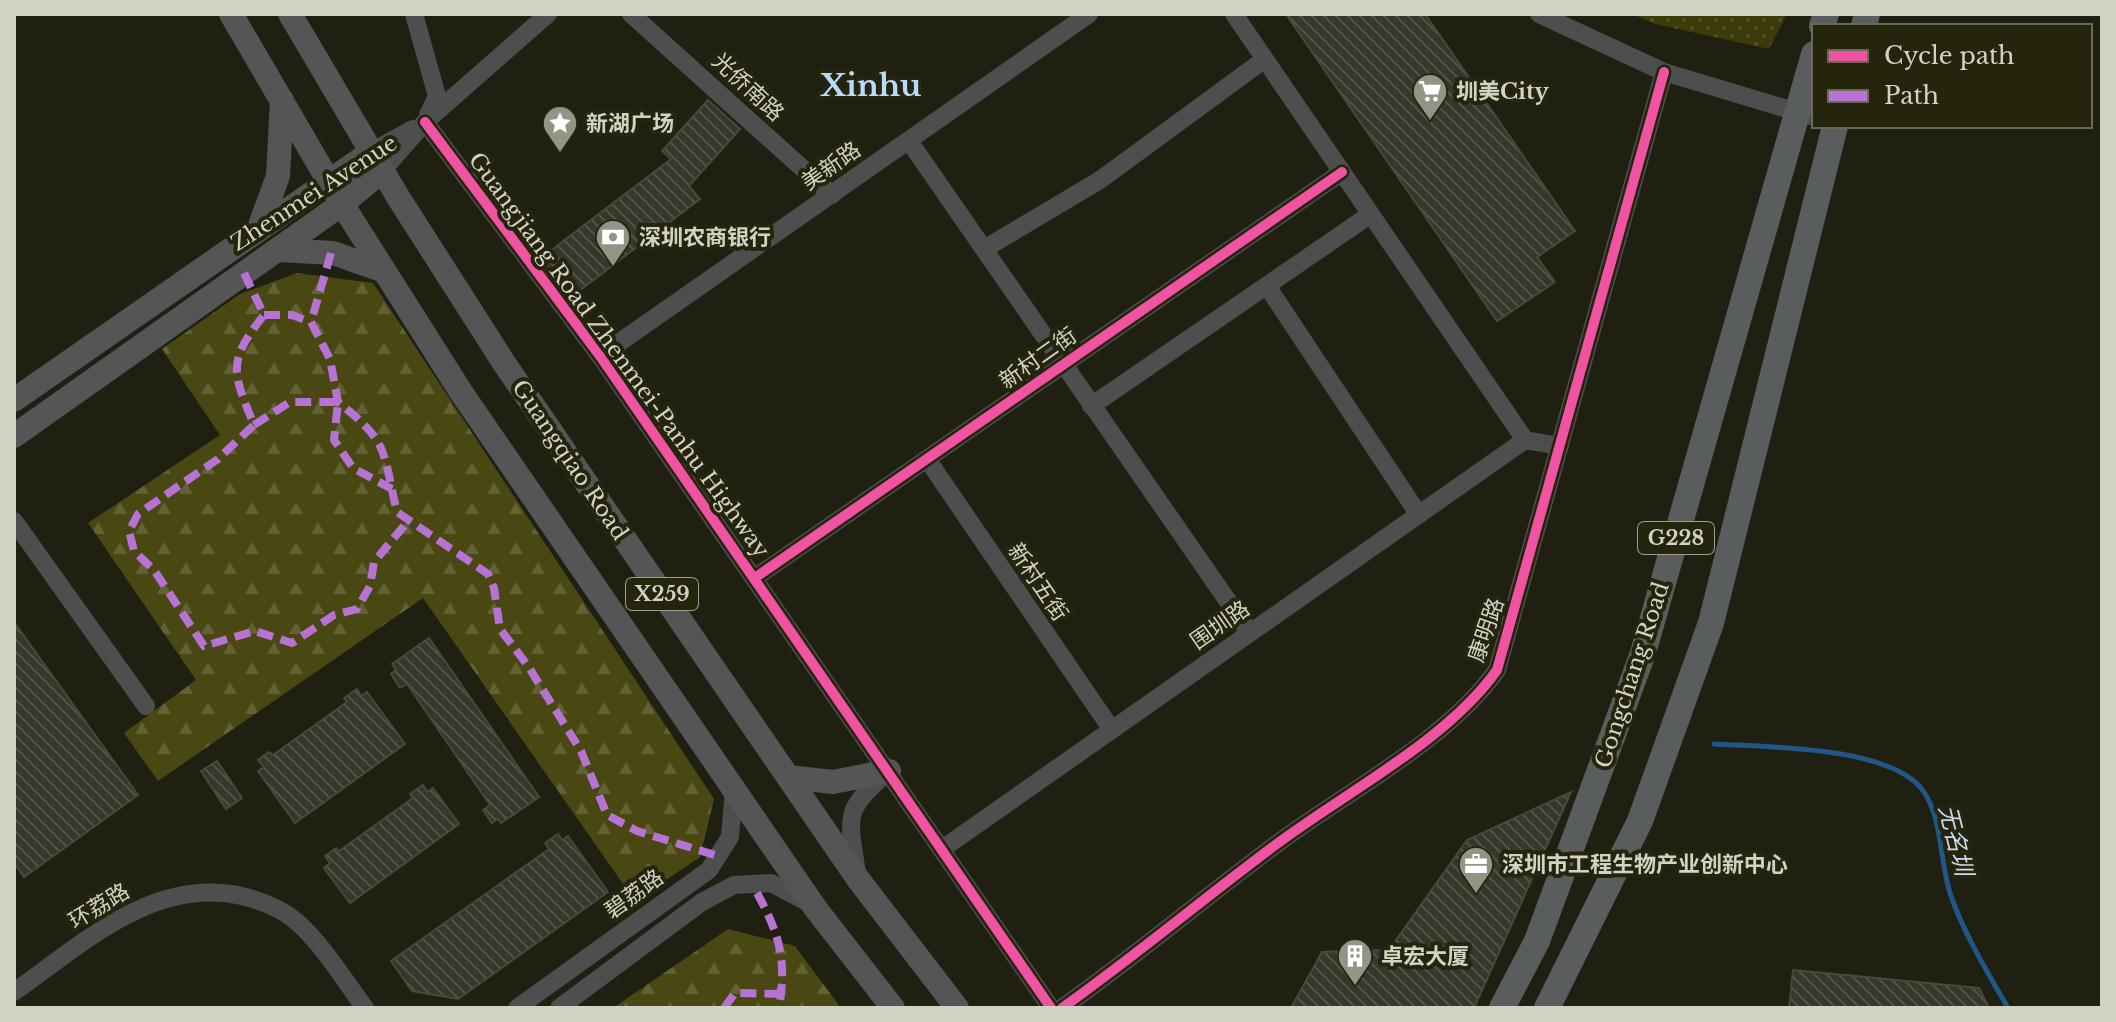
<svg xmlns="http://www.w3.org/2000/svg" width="2116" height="1022" viewBox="0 0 2116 1022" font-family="'Libre Baskerville','Noto Sans SC',serif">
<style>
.green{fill:url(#green-dots)}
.forest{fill:url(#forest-firs)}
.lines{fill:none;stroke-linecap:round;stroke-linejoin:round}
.stream{stroke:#215786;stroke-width:5}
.building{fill:url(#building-back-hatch);stroke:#48483d;stroke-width:2}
.minor{stroke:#4d4f4f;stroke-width:18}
.major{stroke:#545656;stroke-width:24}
.highway{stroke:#5a5d5d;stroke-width:26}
.quiet{stroke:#b673d3;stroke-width:8;stroke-dasharray:16 8;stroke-linecap:butt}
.cycleway-casing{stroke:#25240c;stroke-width:15}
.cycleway{stroke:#f153a3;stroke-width:10}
.labels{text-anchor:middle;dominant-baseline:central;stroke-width:8;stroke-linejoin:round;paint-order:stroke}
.shield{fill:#25240c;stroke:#9e9e8d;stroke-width:2}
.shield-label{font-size:20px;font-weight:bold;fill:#d2d3c4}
.street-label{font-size:22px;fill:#d2d3c4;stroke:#25240c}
.poi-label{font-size:22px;font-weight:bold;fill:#d2d3c4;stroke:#25240c;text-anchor:start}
.water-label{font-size:24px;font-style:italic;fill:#c8daec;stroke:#25240c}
.district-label{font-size:30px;font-weight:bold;fill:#b8dbfd;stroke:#25240c}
</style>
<defs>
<pattern id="green-dots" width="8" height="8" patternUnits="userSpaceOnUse" patternTransform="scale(2)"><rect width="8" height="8" fill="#3c3b09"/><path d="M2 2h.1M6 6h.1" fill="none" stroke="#57562b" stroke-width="1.8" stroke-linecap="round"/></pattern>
<pattern id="forest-firs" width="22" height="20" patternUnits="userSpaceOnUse" patternTransform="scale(2)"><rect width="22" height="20" fill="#494813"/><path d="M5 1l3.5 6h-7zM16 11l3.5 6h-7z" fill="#626234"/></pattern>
<pattern id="building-back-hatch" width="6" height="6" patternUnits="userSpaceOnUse" patternTransform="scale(2)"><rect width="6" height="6" fill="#36362b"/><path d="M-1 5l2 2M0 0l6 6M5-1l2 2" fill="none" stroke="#525248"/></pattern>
</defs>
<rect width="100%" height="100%" fill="#1f1f12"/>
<path class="green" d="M 1632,14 L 1787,14 L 1769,49 L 1655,24 Z"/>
<path class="forest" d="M 297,273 L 373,283 L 714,799 L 700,857 L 635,901 L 423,598 L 158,781 L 124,733 L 196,680 L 88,523 L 220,435 L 162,349 L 240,294 Z
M 728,929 L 795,946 L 841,1008 L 613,1008 Z"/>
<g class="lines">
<path class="stream" d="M 1714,744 C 1765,747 1894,746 1924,792 C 1944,823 1939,865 1952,899 C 1966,937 1988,973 2008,1008"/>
</g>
<path class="building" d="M 1286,14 L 1425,14 L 1575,231 L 1537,257 L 1555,282 L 1497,321 Z
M 708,100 L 740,129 L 689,186 L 700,199 L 571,297 L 541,258 L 671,159 L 662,151 Z
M 14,622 L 138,795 L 24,877 L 14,863 Z
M 429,638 L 539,797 L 501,823 L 498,819 L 492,823 L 483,810 L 490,805 L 407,684 L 400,688 L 391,674 L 396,670 L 392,664 Z
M 357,689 L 361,696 L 367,692 L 405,744 L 295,823 L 258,771 L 264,767 L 258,760 L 269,752 L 273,755 L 347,702 L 344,698 Z
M 217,761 L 242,798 L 226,809 L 201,771 Z
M 423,785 L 427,792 L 433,788 L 459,824 L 350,903 L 324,868 L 330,863 L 325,856 L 336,848 L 339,851 L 413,798 L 410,794 Z
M 1571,792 L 1474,1008 L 1291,1008 L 1322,952 L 1389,950 L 1467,840 Z
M 558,834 L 562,840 L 568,836 L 608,892 L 458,999 L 412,991 L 391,961 L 549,849 L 545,843 Z
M 1793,970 L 1979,988 L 1989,1008 L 1789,1008 Z"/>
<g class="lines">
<path class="minor" d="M 414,14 L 437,96 L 428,115
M 631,14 L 832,195
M 1234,14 L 1525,440 L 1560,446
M 1539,14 L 1664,72 L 1814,117
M 425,122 L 600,356 L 1051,1008
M 909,141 L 1250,633
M 371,152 L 413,129
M 382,171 L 425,122 L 548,14
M 984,249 L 1100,180 L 1265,59
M 1267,286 L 1419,515
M 600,356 L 1089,14
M 1091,406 L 1371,214
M 927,459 L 1112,730
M 14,521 L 146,706
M 756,577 L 1342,172
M 942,849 L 1525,440
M 857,873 C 848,814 843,811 889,771
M 14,992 C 81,945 153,876 242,896 C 262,901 281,908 297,922 C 324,946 344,980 365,1008
M 517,1008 L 709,870 L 730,837 L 734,789
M 559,1008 L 702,902 L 734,885 L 771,883 L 807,902
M 1062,1008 C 1135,956 1203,899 1274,846 C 1344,793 1447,741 1497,670 L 1664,72"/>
<path class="major" d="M 231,14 L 342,204 L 461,392 L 816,909 L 893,1008
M 290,14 L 398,197 L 504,363 L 858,879 L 957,1008
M 259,228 L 278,176 L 282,100
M 277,250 L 333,253 L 384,271
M 14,400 L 371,152
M 14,436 L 342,204 L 382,171
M 788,777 L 833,782 L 889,771"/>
<path class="highway" d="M 1822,26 L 1826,14
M 1864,26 L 1867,14
M 1502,1008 L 1537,941 L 1643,653 L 1814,54
M 1547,1008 L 1640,821 L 1711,623 L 1835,126"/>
<path class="quiet" d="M 331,253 L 311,322 L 330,359 L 338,402 C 391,444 382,451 397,512 L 488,574 L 494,588 L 500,629 L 528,666 L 581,751 L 607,815 L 637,831 L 718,856
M 244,273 L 264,315 C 226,362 233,373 254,425 L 218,459 L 138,514 L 129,531 L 134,551 L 154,570 L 204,646 L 255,631 L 292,643 L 334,615 L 357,609 L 370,586 L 374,562 L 408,521
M 264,315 L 292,315 L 311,322
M 254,425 L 290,402 L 338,402 L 334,440 L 353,468 L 392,489
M 757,893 C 780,935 787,961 779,1008
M 724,1008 L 735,993 L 782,994"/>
<g class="cycleway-casing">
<path id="cycleway" d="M 425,122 L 600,356 L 1051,1008
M 756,577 L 1342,172
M 1062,1008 C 1135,956 1203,899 1274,846 C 1344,793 1447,741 1497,670 L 1664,72"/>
</g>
<use href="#cycleway" class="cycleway"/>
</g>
<defs>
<g id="supermarket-pin" transform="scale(1.8)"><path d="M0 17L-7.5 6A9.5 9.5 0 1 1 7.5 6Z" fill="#939486" stroke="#25240c"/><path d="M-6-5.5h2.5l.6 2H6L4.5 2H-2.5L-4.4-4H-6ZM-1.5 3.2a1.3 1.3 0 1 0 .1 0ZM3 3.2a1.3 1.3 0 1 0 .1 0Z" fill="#fff"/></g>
<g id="sight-pin" transform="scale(1.8)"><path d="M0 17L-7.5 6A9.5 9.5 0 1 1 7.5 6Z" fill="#939486" stroke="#25240c"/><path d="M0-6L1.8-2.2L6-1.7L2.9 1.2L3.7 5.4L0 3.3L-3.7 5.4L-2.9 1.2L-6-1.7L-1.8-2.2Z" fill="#fff"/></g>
<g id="bank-pin" transform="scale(1.8)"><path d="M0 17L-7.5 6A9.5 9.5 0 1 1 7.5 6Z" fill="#939486" stroke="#25240c"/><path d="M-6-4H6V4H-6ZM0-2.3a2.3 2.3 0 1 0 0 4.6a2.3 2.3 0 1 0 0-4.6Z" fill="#fff"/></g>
<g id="office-pin" transform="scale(1.8)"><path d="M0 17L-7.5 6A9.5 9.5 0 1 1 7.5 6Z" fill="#939486" stroke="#25240c"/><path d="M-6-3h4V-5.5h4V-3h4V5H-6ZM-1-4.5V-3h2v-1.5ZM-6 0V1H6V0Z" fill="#fff"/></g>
<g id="building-pin" transform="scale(1.8)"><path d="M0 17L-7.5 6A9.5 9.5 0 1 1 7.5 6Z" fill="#939486" stroke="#25240c"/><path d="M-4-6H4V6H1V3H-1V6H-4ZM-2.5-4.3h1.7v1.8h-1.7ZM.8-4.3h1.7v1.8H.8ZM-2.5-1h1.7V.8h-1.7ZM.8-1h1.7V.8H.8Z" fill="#fff"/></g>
</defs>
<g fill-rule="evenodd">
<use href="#supermarket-pin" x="1430" y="91"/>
<use href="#sight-pin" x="560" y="123"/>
<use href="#bank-pin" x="613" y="237"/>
<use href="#office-pin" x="1476" y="864"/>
<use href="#building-pin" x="1355" y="956"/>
</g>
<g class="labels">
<g class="shield">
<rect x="1638" y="522" width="76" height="32" rx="6"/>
<rect x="626" y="578" width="72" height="32" rx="6"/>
</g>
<g class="shield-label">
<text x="1676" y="538">G228</text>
<text x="662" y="594">X259</text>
</g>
<g class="street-label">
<text transform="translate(748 87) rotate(43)">光侨南路</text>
<text transform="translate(831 166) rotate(-35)">美新路</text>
<text transform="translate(314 193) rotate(-33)">Zhenmei Avenue</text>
<text transform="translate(619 355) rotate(54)">Guangjiang Road Zhenmei-Panhu Highway</text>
<text transform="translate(1038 358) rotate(-35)">新村二街</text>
<text transform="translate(570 460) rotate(56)">Guangqiao Road</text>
<text transform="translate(1038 582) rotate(56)">新村五街</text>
<text transform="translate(1220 625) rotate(-35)">围圳路</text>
<text transform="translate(1486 630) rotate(-71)">康明路</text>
<text transform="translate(1632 675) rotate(-72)">Gongchang Road</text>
<text transform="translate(634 894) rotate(-36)">碧荔路</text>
<text transform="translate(99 906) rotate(-31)">环荔路</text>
</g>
<g class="poi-label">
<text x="1456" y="91">圳美City</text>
<text x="586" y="123">新湖广场</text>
<text x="639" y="237">深圳农商银行</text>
<text x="1502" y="864">深圳市工程生物产业创新中心</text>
<text x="1381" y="956">卓宏大厦</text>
</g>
<g class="water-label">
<text transform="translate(1956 840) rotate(76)">无名圳</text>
</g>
<g class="district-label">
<text x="871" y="85">Xinhu</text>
</g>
</g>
<rect width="2116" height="1022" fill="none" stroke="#d2d3c4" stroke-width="32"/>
<rect x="1812" y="24" width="280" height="104" fill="#25240c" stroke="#6a6a56" stroke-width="2"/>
<rect x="1828" y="50" width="40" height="12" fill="#f153a3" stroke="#6a6a56" stroke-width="2"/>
<text x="1884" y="64" font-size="24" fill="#d2d3c4">Cycle path</text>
<rect x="1828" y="90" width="40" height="12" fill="#b673d3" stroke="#6a6a56" stroke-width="2"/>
<text x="1884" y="104" font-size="24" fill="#d2d3c4">Path</text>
</svg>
